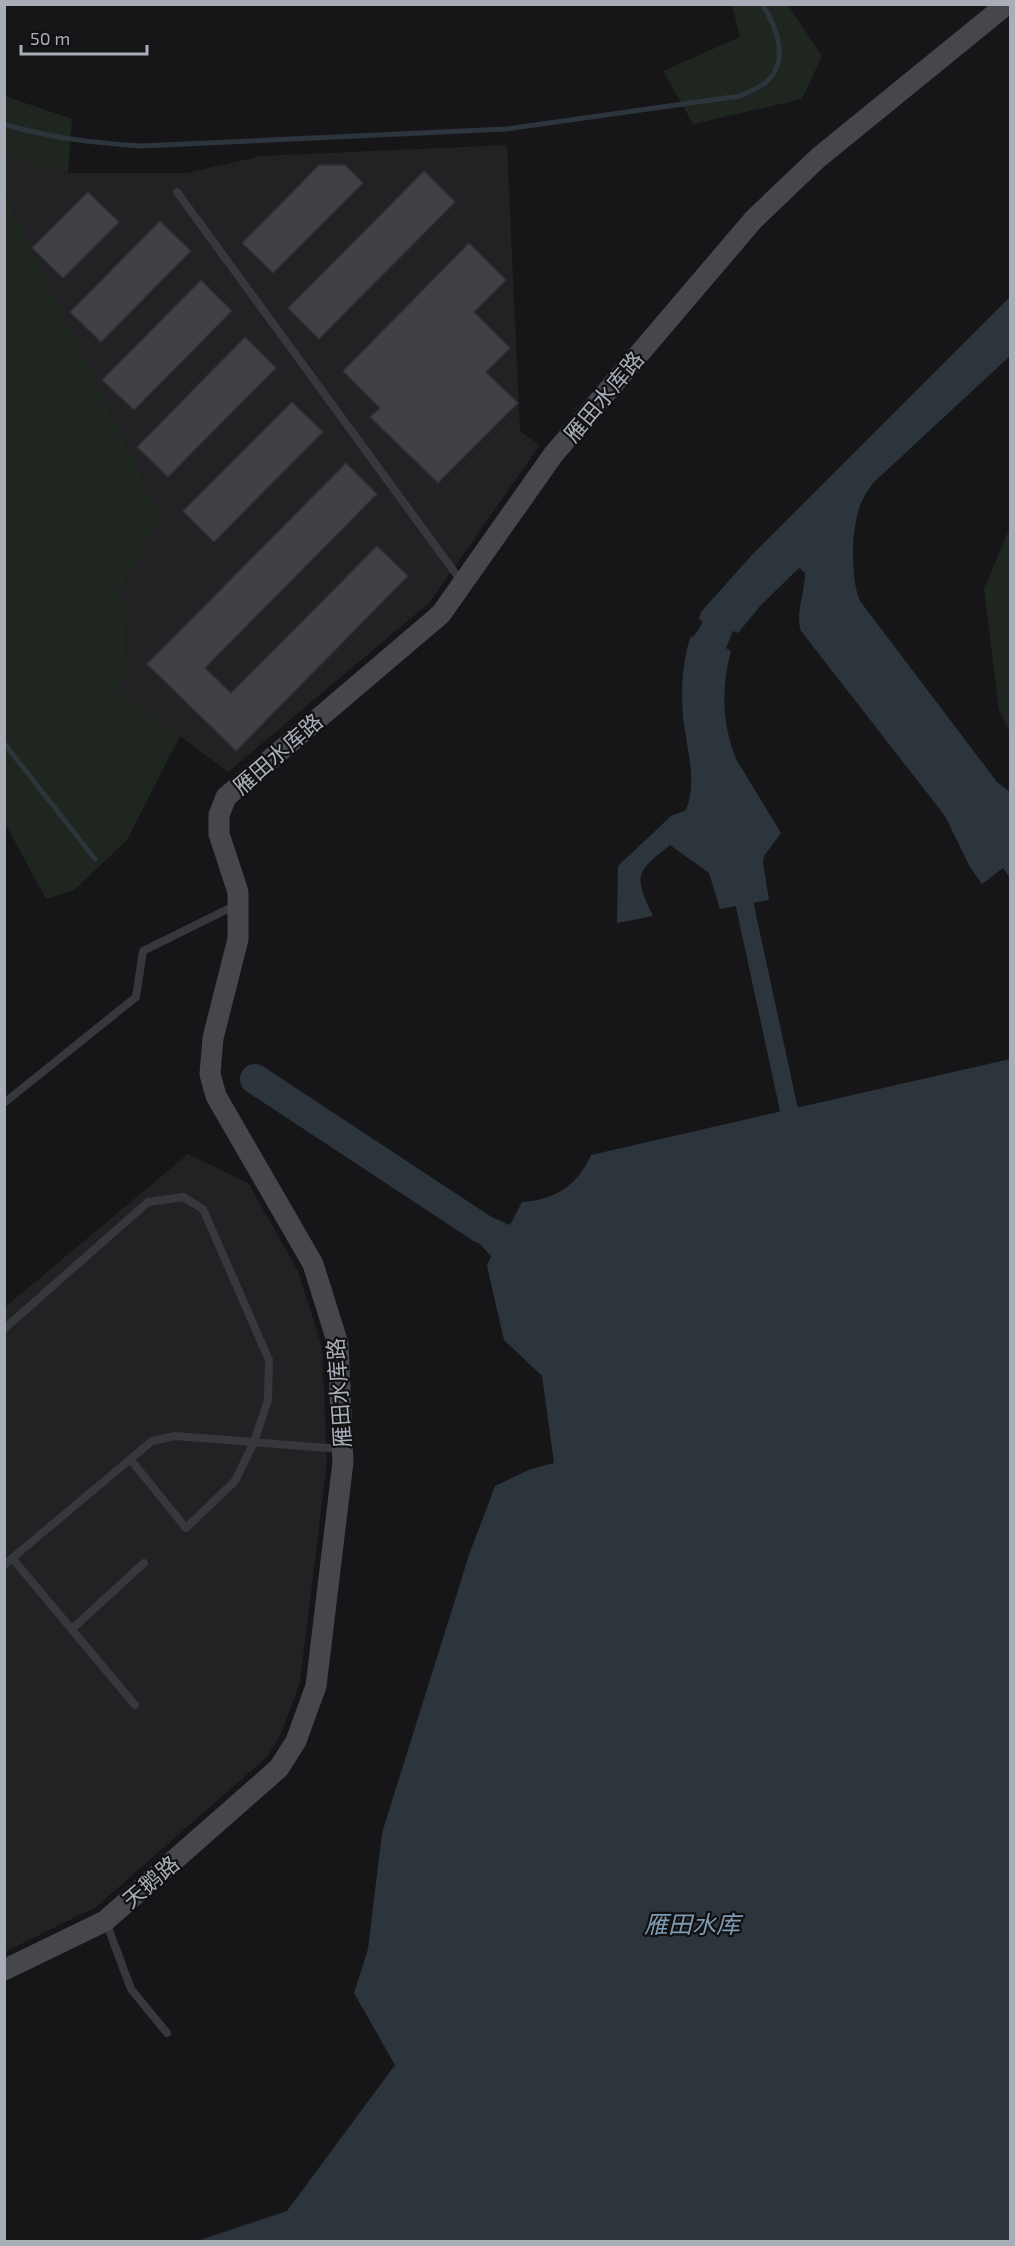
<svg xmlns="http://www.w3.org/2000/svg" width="1015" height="2246" viewBox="0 0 1015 2246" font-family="'Exo 2','Noto Sans SC',sans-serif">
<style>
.built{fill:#222225}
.green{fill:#1e261f}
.water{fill:#2c353c}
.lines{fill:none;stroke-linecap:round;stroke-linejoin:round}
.stream{stroke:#2c353c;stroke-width:5}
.canal{stroke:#2c353c;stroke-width:18}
.river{stroke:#2c353c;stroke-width:30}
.building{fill:#404145;stroke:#303034;stroke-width:1.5}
.service{stroke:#37383d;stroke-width:8}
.secondary{stroke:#45474d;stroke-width:21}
.labels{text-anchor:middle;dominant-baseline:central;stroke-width:4.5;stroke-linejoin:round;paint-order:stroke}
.street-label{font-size:22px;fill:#a8adb8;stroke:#111113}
.water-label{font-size:24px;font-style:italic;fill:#7f9bb3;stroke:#111113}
</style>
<rect width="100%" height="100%" fill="#161618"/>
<path class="built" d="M 507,145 L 520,431 L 540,445 L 429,603 L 228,772 L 121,692 L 127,640 L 121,589 L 161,517 L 5,194 L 5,158 L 68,173 L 187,173 L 261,156 Z
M 188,1154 L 248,1183 L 298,1271 L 322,1347 L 327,1462 L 300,1682 L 281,1734 L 267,1757 L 96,1907 L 5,1952 L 4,1308 Z"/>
<path class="green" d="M 732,5 L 788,5 L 822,56 L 802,99 L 693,124 L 663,71 L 740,37 Z
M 5,96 L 72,119 L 68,173 L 5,158 Z
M 5,194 L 161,517 L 121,589 L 127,640 L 121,692 L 180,736 L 127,840 L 73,891 L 46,899 L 5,823 Z
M 1010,527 L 1010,732 L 999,710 L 984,589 Z"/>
<path class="water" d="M 1010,297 L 1010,356 L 873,483 C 869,489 864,496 861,503 C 851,527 850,577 860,601 L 997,782 L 1010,792 L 1010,878 L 1003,868 L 982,884 L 970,867 L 945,816 L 801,631 C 795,614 805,593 805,573 L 799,568 L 761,605 L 738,633 L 733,631 L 726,648 L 731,651 C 721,687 722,724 736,759 L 781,833 L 764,856 L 763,863 L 769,900 L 720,909 L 709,873 L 670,845 C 636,872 633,875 653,916 L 617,923 L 618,866 L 671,816 L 686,810 C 698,780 686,747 683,717 C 681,690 682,664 690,638 L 695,635 L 703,622 L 699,619 L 701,612 L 751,556 Z
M 1010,1059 L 1010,2241 L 197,2241 L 287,2211 L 395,2065 L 354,1993 L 368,1949 L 382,1833 L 470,1552 L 495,1486 L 531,1469 L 554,1463 L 542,1376 L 504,1340 L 487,1266 L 491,1256 L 475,1239 L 489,1216 L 510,1225 L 522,1202 C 555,1200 578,1185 591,1155 Z"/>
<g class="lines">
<path class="stream" d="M 4,124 C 49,138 95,143 141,146 L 506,129 L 740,96 C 749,92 759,88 766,82 C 790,62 777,27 762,4
M 4,743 L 95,859"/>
<path class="canal" d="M 740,883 L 789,1110 L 784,1134"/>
<path class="river" d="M 255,1079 L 481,1228"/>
</g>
<path class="building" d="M 319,165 L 345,165 L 363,183 L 273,273 L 242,243 Z
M 424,171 L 455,202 L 319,339 L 288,308 Z
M 88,192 L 119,222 L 63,278 L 32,248 Z
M 160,221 L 191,251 L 101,342 L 70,312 Z
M 469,243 L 506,280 L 474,312 L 510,348 L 486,372 L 518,403 L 438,483 L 370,417 L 380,408 L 343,371 Z
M 201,280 L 232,311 L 134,410 L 102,380 Z
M 245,337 L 276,368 L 168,477 L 137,447 Z
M 292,402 L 323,432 L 214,542 L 183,511 Z
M 346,463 L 377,494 L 205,668 L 231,693 L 377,546 L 408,576 L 236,751 L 147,664 Z"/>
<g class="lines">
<path class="service" d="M 177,192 L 461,581
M 4,1103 L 136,997 L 143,951 L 236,905
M 4,1329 L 148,1202 L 183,1197 L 203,1209 L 269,1360 L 268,1400 L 254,1442 L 235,1481 L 186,1528 L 130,1459
M 12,1558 L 135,1705
M 4,1565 L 152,1441 L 175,1436 L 341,1449
M 72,1629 L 144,1563
M 106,1922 L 131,1989 L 167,2033"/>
<path class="secondary" d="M 4,1970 L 105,1921 L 279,1768 L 296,1741 L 316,1686 L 343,1462 L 338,1344 L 313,1264 L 216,1096 L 210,1074 L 213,1038 L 238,939 L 238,892 L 219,834 L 219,815 L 226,797 L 441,614 L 553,455 L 754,219 L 818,158 L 1007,4"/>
</g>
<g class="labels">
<g class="street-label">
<text transform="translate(603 396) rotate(-50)">雁田水库路</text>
<text transform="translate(277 753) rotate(-41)">雁田水库路</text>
<text transform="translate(338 1393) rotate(-94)">雁田水库路</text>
<text transform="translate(150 1881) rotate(-41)">天鹅路</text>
</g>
<g class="water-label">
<text x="692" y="1923">雁田水库</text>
</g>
</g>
<rect width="1015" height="2246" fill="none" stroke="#a8adb8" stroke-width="12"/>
<path d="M21 45v9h126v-9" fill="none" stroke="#a8adb8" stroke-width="3"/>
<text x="30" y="45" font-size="18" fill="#a8adb8" stroke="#111113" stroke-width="4.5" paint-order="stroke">50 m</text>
</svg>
